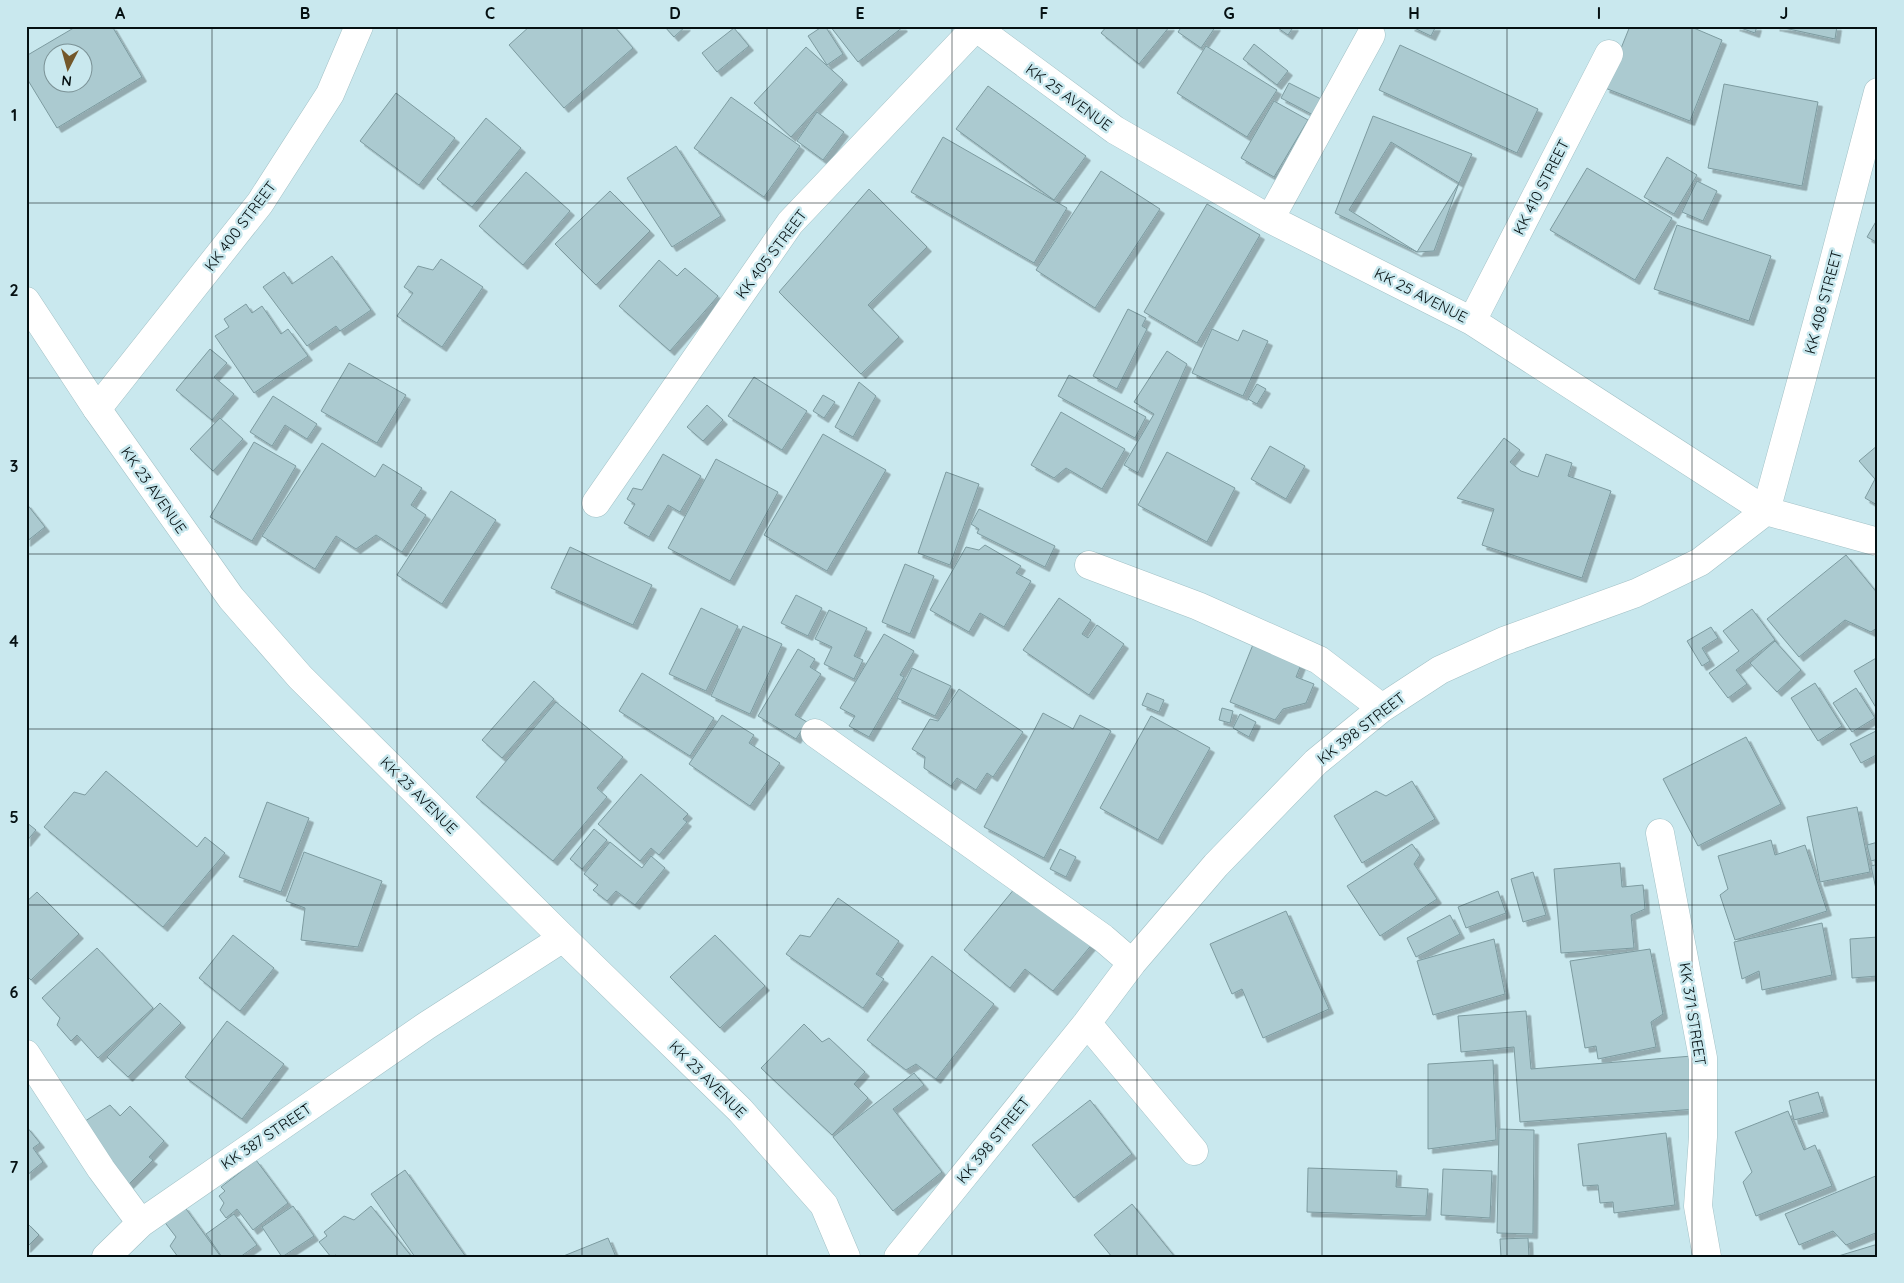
<svg xmlns="http://www.w3.org/2000/svg" width="1904" height="1283" viewBox="0 0 1904 1283" font-family="Quicksand,sans-serif">
<style>
.building{fill:#abcad0;stroke:#7d9ba0;fill-rule:evenodd;filter:url(#shadow)}
.lines{fill:none;stroke-linecap:round;stroke-linejoin:round}
.minor-casing{stroke:#a2c1c6;stroke-width:29}
.secondary-casing{stroke:#a2c1c6;stroke-width:29}
.minor{stroke:#fff;stroke-width:28}
.secondary{stroke:#fff;stroke-width:28}
.grid{fill:none;stroke:#051012;stroke-width:1;stroke-opacity:0.55}
.labels{text-anchor:middle;dominant-baseline:central;stroke-width:5;stroke-linejoin:round;paint-order:stroke}
.street-label{font-size:15px;fill:#051012;stroke:#c9e8ee}
.neatline{fill:none;stroke:#051012;stroke-width:2}
.grid-label{font-size:16px;text-anchor:middle;font-weight:bold;fill:#051012}
</style>
<defs>
<filter id="shadow"><feDropShadow dx="4.5" dy="4.5" stdDeviation="0" flood-color="#0004"/></filter>
</defs>
<rect width="100%" height="100%" fill="#c9e8ee"/>
<path class="building" d="M 77,26 L 112,26 L 142,77 L 57,128 L 26,77 L 26,56 ZM 52,52 L 82,52 L 82,82 L 52,82 Z
M 530,26 L 614,26 L 633,48 L 564,108 L 509,45 Z
M 664,26 L 686,26 L 674,37 Z
M 823,26 L 825,26 L 843,54 L 827,65 L 808,36 Z
M 830,26 L 902,26 L 903,27 L 858,62 Z
M 1107,26 L 1170,26 L 1139,64 L 1101,33 Z
M 1182,26 L 1216,26 L 1201,48 L 1178,32 Z
M 1275,26 L 1294,26 L 1288,35 Z
M 1410,26 L 1436,26 L 1431,36 Z
M 1630,26 L 1689,26 L 1722,40 L 1690,121 L 1605,88 Z
M 1735,26 L 1757,26 L 1755,33 Z
M 1775,26 L 1837,26 L 1835,39 Z
M 734,28 L 749,46 L 717,72 L 702,53 Z
M 1254,44 L 1288,71 L 1277,85 L 1243,59 Z
M 1400,45 L 1538,109 L 1517,153 L 1379,90 Z
M 1206,46 L 1277,90 L 1247,137 L 1177,93 Z
M 806,47 L 843,80 L 791,137 L 754,103 Z
M 1289,83 L 1323,100 L 1315,116 L 1281,98 Z
M 1724,84 L 1818,102 L 1802,186 L 1708,168 Z
M 988,86 L 1086,156 L 1054,200 L 956,129 Z
M 396,93 L 455,138 L 419,185 L 360,141 Z
M 731,97 L 800,146 L 764,197 L 694,148 Z
M 1274,101 L 1308,120 L 1274,177 L 1241,158 Z
M 817,112 L 844,132 L 823,160 L 797,141 Z
M 1373,116 L 1472,154 L 1459,183 L 1434,251 L 1417,252 L 1335,213 Z
M 486,118 L 521,148 L 472,207 L 437,179 Z
M 943,137 L 1067,208 L 1034,263 L 911,192 Z
M 1391,142 L 1459,183 L 1417,252 L 1349,210 Z
M 676,146 L 721,216 L 672,247 L 627,178 Z
M 1667,157 L 1697,175 L 1674,214 L 1644,197 Z
M 1587,168 L 1672,218 L 1635,280 L 1550,230 Z
M 1101,171 L 1160,209 L 1095,308 L 1036,270 Z
M 526,172 L 570,211 L 523,265 L 479,226 Z
M 1697,181 L 1717,191 L 1703,221 L 1682,212 Z
M 869,189 L 927,247 L 868,305 L 899,337 L 861,374 L 779,292 Z
M 610,191 L 650,231 L 596,285 L 555,244 Z
M 1207,204 L 1260,235 L 1197,343 L 1144,312 Z
M 1878,218 L 1878,243 L 1867,237 Z
M 1677,225 L 1771,256 L 1749,321 L 1654,289 Z
M 332,256 L 371,310 L 340,331 L 336,326 L 307,346 L 263,287 L 284,272 L 292,284 Z
M 441,259 L 483,287 L 442,347 L 397,316 L 413,293 L 404,287 L 418,266 L 433,270 Z
M 659,260 L 677,276 L 685,268 L 718,296 L 670,351 L 619,306 Z
M 246,304 L 252,313 L 262,306 L 281,334 L 288,329 L 308,356 L 254,393 L 215,336 L 229,327 L 224,319 Z
M 1128,309 L 1146,318 L 1142,326 L 1147,329 L 1117,389 L 1093,376 Z
M 1212,329 L 1238,341 L 1243,330 L 1268,341 L 1243,396 L 1192,373 Z
M 210,349 L 227,363 L 214,377 L 234,394 L 212,420 L 176,390 Z
M 1167,351 L 1187,364 L 1138,473 L 1124,465 L 1154,414 L 1134,402 Z
M 349,363 L 406,395 L 377,443 L 321,411 Z
M 1069,375 L 1146,417 L 1135,438 L 1058,396 Z
M 754,377 L 807,411 L 782,450 L 728,416 Z
M 859,382 L 876,396 L 853,437 L 835,427 Z
M 1257,384 L 1266,389 L 1257,404 L 1248,399 Z
M 823,395 L 835,402 L 824,418 L 813,411 Z
M 273,396 L 317,424 L 307,439 L 285,425 L 272,446 L 250,432 Z
M 707,405 L 723,420 L 703,441 L 687,427 Z
M 1061,412 L 1125,449 L 1102,489 L 1066,468 L 1054,478 L 1031,465 Z
M 220,418 L 243,439 L 213,471 L 190,449 Z
M 823,434 L 886,470 L 827,571 L 764,535 Z
M 1504,438 L 1520,450 L 1510,462 L 1521,471 L 1538,477 L 1546,454 L 1572,463 L 1568,476 L 1611,491 L 1582,578 L 1482,545 L 1494,509 L 1457,498 Z
M 254,442 L 296,466 L 252,541 L 210,517 Z
M 322,443 L 375,477 L 383,464 L 422,488 L 411,505 L 426,515 L 402,552 L 376,535 L 356,549 L 336,536 L 315,569 L 262,536 Z
M 1878,445 L 1878,505 L 1877,505 L 1865,498 L 1875,479 L 1859,461 Z
M 1270,446 L 1305,466 L 1286,499 L 1251,479 Z
M 1167,452 L 1235,488 L 1207,542 L 1138,505 Z
M 663,454 L 701,476 L 680,512 L 668,505 L 649,537 L 624,523 L 635,504 L 627,499 L 633,488 L 642,490 Z
M 716,459 L 778,492 L 730,581 L 668,548 Z
M 946,472 L 979,484 L 950,565 L 918,553 Z
M 451,491 L 496,520 L 442,604 L 397,575 Z
M 26,503 L 45,527 L 26,542 Z
M 979,509 L 1055,546 L 1045,567 L 977,533 L 979,529 L 971,524 Z
M 985,545 L 1021,566 L 1016,573 L 1031,581 L 1004,627 L 980,613 L 969,632 L 930,610 L 966,547 L 979,550 Z
M 570,547 L 652,585 L 633,625 L 551,588 Z
M 1846,555 L 1878,594 L 1878,627 L 1871,632 L 1845,620 L 1799,657 L 1767,619 Z
M 905,564 L 934,576 L 910,634 L 882,622 Z
M 796,595 L 822,608 L 808,636 L 781,623 Z
M 1059,598 L 1091,620 L 1082,634 L 1088,638 L 1097,625 L 1124,644 L 1089,695 L 1023,650 Z
M 701,608 L 738,626 L 706,691 L 669,674 Z
M 1752,609 L 1775,640 L 1736,670 L 1747,684 L 1728,698 L 1709,673 L 1739,651 L 1723,631 Z
M 829,610 L 867,628 L 854,656 L 863,660 L 854,679 L 824,664 L 832,647 L 815,639 Z
M 743,626 L 782,644 L 750,714 L 711,696 Z
M 1711,627 L 1718,638 L 1702,648 L 1710,661 L 1702,666 L 1687,641 Z
M 884,634 L 914,651 L 900,675 L 904,677 L 869,737 L 849,726 L 855,716 L 840,708 Z
M 1775,641 L 1801,670 L 1777,692 L 1750,663 Z
M 1254,642 L 1302,662 L 1296,677 L 1314,684 L 1306,703 L 1283,709 L 1275,720 L 1230,702 Z
M 798,649 L 815,659 L 810,667 L 821,674 L 795,715 L 807,722 L 796,739 L 758,716 Z
M 1878,657 L 1878,711 L 1854,671 Z
M 912,668 L 951,686 L 935,716 L 897,698 Z
M 642,673 L 714,718 L 690,756 L 619,711 Z
M 534,681 L 554,699 L 502,758 L 482,740 Z
M 1815,683 L 1842,726 L 1818,741 L 1791,698 Z
M 1856,688 L 1875,718 L 1852,732 L 1833,703 Z
M 959,689 L 1023,732 L 993,777 L 987,773 L 976,790 L 957,778 L 951,786 L 924,768 L 925,757 L 912,749 L 930,719 L 938,721 Z
M 1147,693 L 1164,700 L 1159,712 L 1142,705 Z
M 556,702 L 623,757 L 597,788 L 607,797 L 553,861 L 476,797 Z
M 1222,708 L 1233,711 L 1230,723 L 1219,720 Z
M 1043,713 L 1073,729 L 1080,715 L 1111,731 L 1044,858 L 984,827 Z
M 1240,714 L 1256,722 L 1249,737 L 1233,728 Z
M 722,715 L 754,735 L 749,743 L 780,763 L 750,806 L 689,764 Z
M 1151,716 L 1210,748 L 1158,840 L 1100,808 Z
M 1878,730 L 1878,754 L 1861,763 L 1850,744 Z
M 1746,737 L 1781,804 L 1698,846 L 1663,779 Z
M 106,771 L 197,847 L 205,837 L 225,853 L 163,927 L 44,827 L 74,792 L 85,795 Z
M 641,774 L 688,814 L 683,819 L 687,822 L 659,855 L 651,848 L 640,861 L 598,824 Z
M 1412,781 L 1435,819 L 1362,863 L 1334,816 L 1376,791 L 1386,796 Z
M 267,802 L 309,818 L 281,892 L 239,877 Z
M 1857,807 L 1870,872 L 1820,882 L 1807,817 Z
M 26,822 L 36,830 L 26,842 Z
M 594,829 L 607,840 L 582,869 L 570,859 Z
M 1771,840 L 1775,855 L 1805,845 L 1827,911 L 1735,940 L 1720,895 L 1728,889 L 1718,856 Z
M 610,842 L 642,868 L 651,856 L 665,868 L 635,905 L 616,891 L 607,901 L 593,890 L 598,885 L 584,874 Z
M 1878,842 L 1878,859 L 1871,861 L 1867,845 Z
M 1412,844 L 1420,855 L 1414,864 L 1437,899 L 1380,936 L 1347,886 Z
M 1060,849 L 1076,857 L 1066,877 L 1050,869 Z
M 304,852 L 382,881 L 358,947 L 301,940 L 305,908 L 286,901 Z
M 1620,863 L 1622,887 L 1643,885 L 1645,909 L 1631,915 L 1634,948 L 1561,953 L 1554,869 Z
M 1878,864 L 1878,889 L 1876,889 L 1871,866 Z
M 1533,872 L 1546,915 L 1523,922 L 1511,879 Z
M 1020,882 L 1094,942 L 1053,991 L 1025,969 L 1010,988 L 964,950 Z
M 1498,891 L 1506,913 L 1466,928 L 1458,907 Z
M 37,892 L 79,934 L 31,980 L 26,975 L 26,902 Z
M 838,898 L 899,941 L 876,974 L 884,979 L 863,1008 L 786,954 L 800,935 L 810,937 Z
M 1286,911 L 1329,1009 L 1263,1038 L 1242,989 L 1232,994 L 1210,944 Z
M 1450,915 L 1460,934 L 1416,957 L 1407,938 Z
M 1822,923 L 1832,975 L 1762,990 L 1759,971 L 1742,979 L 1734,942 Z
M 233,935 L 274,968 L 240,1011 L 199,978 Z
M 715,935 L 765,986 L 720,1028 L 670,977 Z
M 1878,937 L 1878,976 L 1852,978 L 1850,939 Z
M 1494,939 L 1505,994 L 1433,1015 L 1417,961 Z
M 97,948 L 153,1008 L 98,1058 L 77,1035 L 71,1041 L 57,1025 L 60,1018 L 42,998 Z
M 1650,949 L 1663,1014 L 1651,1022 L 1656,1047 L 1598,1059 L 1596,1046 L 1585,1048 L 1570,961 Z
M 932,956 L 994,1004 L 936,1079 L 916,1064 L 906,1070 L 867,1040 Z
M 160,1003 L 181,1023 L 128,1077 L 107,1057 Z
M 1526,1011 L 1531,1069 L 1692,1056 L 1696,1109 L 1520,1122 L 1514,1047 L 1461,1052 L 1458,1016 Z
M 227,1021 L 284,1064 L 242,1119 L 185,1077 Z
M 804,1024 L 822,1042 L 829,1038 L 865,1072 L 854,1084 L 868,1098 L 832,1135 L 761,1068 Z
M 1493,1060 L 1496,1140 L 1428,1149 L 1428,1064 Z
M 914,1073 L 924,1085 L 893,1109 L 942,1172 L 893,1211 L 833,1137 Z
M 1818,1092 L 1824,1112 L 1794,1120 L 1789,1101 Z
M 1090,1100 L 1132,1154 L 1074,1198 L 1032,1145 Z
M 110,1105 L 120,1116 L 130,1106 L 164,1141 L 149,1157 L 153,1160 L 127,1186 L 79,1125 Z
M 1788,1111 L 1804,1150 L 1815,1145 L 1832,1186 L 1756,1216 L 1743,1182 L 1752,1172 L 1735,1132 Z
M 26,1126 L 40,1143 L 33,1148 L 43,1162 L 26,1176 Z
M 1499,1129 L 1534,1130 L 1533,1234 L 1497,1233 Z
M 1666,1133 L 1675,1205 L 1614,1213 L 1613,1202 L 1600,1203 L 1598,1185 L 1583,1186 L 1578,1144 Z
M 256,1160 L 288,1203 L 253,1230 L 237,1209 L 226,1218 L 220,1210 L 224,1203 L 219,1196 L 225,1191 L 221,1187 Z
M 1308,1168 L 1397,1171 L 1396,1187 L 1428,1189 L 1426,1216 L 1307,1212 Z
M 1443,1169 L 1492,1171 L 1490,1218 L 1441,1215 Z
M 405,1170 L 466,1257 L 415,1257 L 371,1194 Z
M 1878,1175 L 1878,1232 L 1846,1245 L 1833,1231 L 1799,1245 L 1785,1214 Z
M 1132,1204 L 1175,1257 L 1112,1257 L 1094,1235 Z
M 184,1206 L 221,1257 L 178,1257 L 170,1246 L 176,1237 L 163,1220 Z
M 293,1206 L 314,1236 L 282,1257 L 262,1227 Z
M 371,1206 L 412,1257 L 338,1257 L 336,1255 L 331,1257 L 319,1242 L 327,1236 L 324,1232 L 344,1216 L 354,1220 Z
M 234,1214 L 257,1245 L 240,1257 L 222,1257 L 206,1234 Z
M 26,1222 L 39,1235 L 26,1248 Z
M 608,1238 L 616,1257 L 561,1257 Z
M 1528,1238 L 1529,1257 L 1501,1257 L 1500,1239 Z
M 1878,1244 L 1878,1257 L 1835,1257 Z"/>
<g class="lines">
<g class="minor-casing">
<path id="minor" d="M 974,26 L 1115,130 L 1270,219 L 1472,321 L 1766,511 L 1878,542
M 1270,219 L 1371,35
M 1472,321 L 1609,54
M 97,409 L 260,203 L 330,94 L 359,26
M 596,503 L 790,223 L 977,26
M 1089,565 L 1198,606 L 1319,660 L 1382,708
M 815,733 L 1103,938 L 1132,963
M 1660,833 L 1703,1058 L 1703,1137 L 1698,1206 L 1707,1257
M 1087,1023 L 1194,1151
M 26,1054 L 101,1169 L 141,1223 L 426,1026 L 563,938
M 106,1257 L 141,1223
M 898,1257 L 1087,1023 L 1132,963 L 1216,865 L 1316,762 L 1382,708 L 1440,670 L 1504,641 L 1636,593 L 1700,562 L 1766,511 L 1832,268 L 1878,92"/>
</g>
<g class="secondary-casing">
<path id="secondary" d="M 26,301 L 97,409 L 231,598 L 300,677 L 563,938 L 740,1110 L 824,1205 L 846,1257"/>
</g>
<use href="#minor" class="minor"/>
<use href="#secondary" class="secondary"/>
</g>
<path class="grid" d="M 212,26 L 212,1257M 397,26 L 397,1257M 582,26 L 582,1257M 767,26 L 767,1257M 952,26 L 952,1257M 1137,26 L 1137,1257M 1322,26 L 1322,1257M 1507,26 L 1507,1257M 1692,26 L 1692,1257M 26,203 L 1878,203M 26,378 L 1878,378M 26,554 L 1878,554M 26,729 L 1878,729M 26,905 L 1878,905M 26,1080 L 1878,1080"/>
<g class="labels">
<g class="street-label">
<text transform="translate(1069 97) rotate(36)">KK 25 AVENUE</text>
<text transform="translate(1541 187) rotate(-63)">KK 410 STREET</text>
<text transform="translate(240 226) rotate(-53)">KK 400 STREET</text>
<text transform="translate(771 254) rotate(-53)">KK 405 STREET</text>
<text transform="translate(1421 295) rotate(27)">KK 25 AVENUE</text>
<text transform="translate(1823 302) rotate(-75)">KK 408 STREET</text>
<text transform="translate(154 490) rotate(55)">KK 23 AVENUE</text>
<text transform="translate(1361 728) rotate(-38)">KK 398 STREET</text>
<text transform="translate(419 795) rotate(45)">KK 23 AVENUE</text>
<text transform="translate(1693 1014) rotate(81)">KK 371 STREET</text>
<text transform="translate(708 1079) rotate(45)">KK 23 AVENUE</text>
<text transform="translate(266 1136) rotate(-34)">KK 387 STREET</text>
<text transform="translate(993 1140) rotate(-51)">KK 398 STREET</text>
</g>
</g>
<rect width="1904" height="1283" fill="none" stroke="#c9e8ee" stroke-width="55"/>
<g transform="translate(68 68) rotate(186)"><circle r="24" fill="#c9e8ee" stroke="#7b9296"/>
<path d="M0-4L9 19L0 12L-9 19Z" fill="#73572a"/>
<text y="-8" font-size="14" font-weight="bold" text-anchor="middle" fill="#051012">N</text>
</g>
<rect x="28" y="28" width="1848" height="1228" class="neatline"/>
<g class="grid-label">
<text x="120" y="19">A</text>
<text x="305" y="19">B</text>
<text x="490" y="19">C</text>
<text x="675" y="19">D</text>
<text x="860" y="19">E</text>
<text x="1044" y="19">F</text>
<text x="1229" y="19">G</text>
<text x="1414" y="19">H</text>
<text x="1599" y="19">I</text>
<text x="1784" y="19">J</text>
<text x="14" y="121">1</text>
<text x="14" y="296">2</text>
<text x="14" y="472">3</text>
<text x="14" y="647">4</text>
<text x="14" y="823">5</text>
<text x="14" y="998">6</text>
<text x="14" y="1173">7</text>
</g>
</svg>
